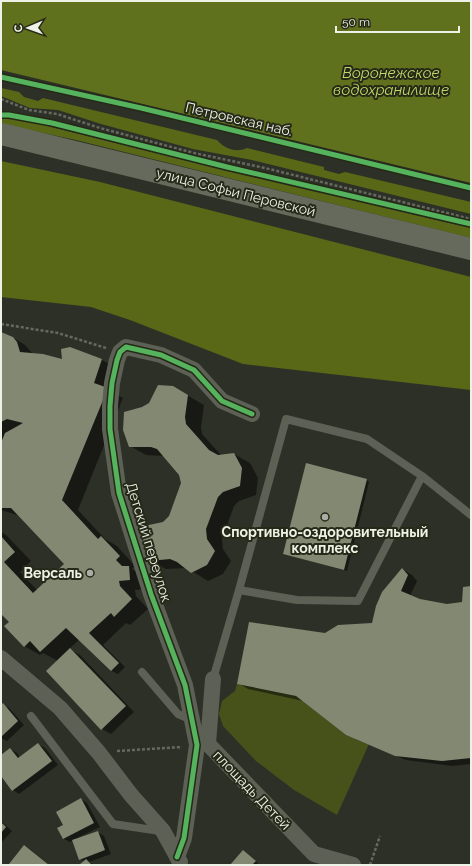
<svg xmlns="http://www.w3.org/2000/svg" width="472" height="866" viewBox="0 0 472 866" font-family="Raleway,sans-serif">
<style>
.green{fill:#47521b}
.forest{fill:#596817}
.water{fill:#60711e}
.shadow{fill:#0007}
.building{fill:#838873}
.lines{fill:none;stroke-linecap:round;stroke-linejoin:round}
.path{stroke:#66695f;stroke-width:2.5;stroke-dasharray:3 2;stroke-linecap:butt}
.lane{stroke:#5d6054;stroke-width:8}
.street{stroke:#5d6054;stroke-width:16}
.secondary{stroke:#666a5c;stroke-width:22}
.cycleway-casing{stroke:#252a18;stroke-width:8}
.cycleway{stroke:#56b35d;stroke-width:5}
.poi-dot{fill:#aaada3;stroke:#252a18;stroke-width:1.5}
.labels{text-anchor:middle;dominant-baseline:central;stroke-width:4;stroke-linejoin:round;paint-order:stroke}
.street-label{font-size:14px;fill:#eef1e6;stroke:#252a18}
.poi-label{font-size:14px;font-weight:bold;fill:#eef1e6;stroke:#252a18}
.water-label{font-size:15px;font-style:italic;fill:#bfd866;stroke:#252a18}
</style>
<rect width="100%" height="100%" fill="#2d3026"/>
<path class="green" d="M 237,684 L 296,696 L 346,735 L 369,744 L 337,815 L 294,790 L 256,761 L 223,726 L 219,714 L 222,701 L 235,691 Z"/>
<path class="forest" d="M 1,88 L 19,92 L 24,97 L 38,101 L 43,98 L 217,140 C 225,149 236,153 247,148 L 324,167 L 324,170 L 339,174 L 345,172 L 471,202 L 471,214 L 252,160 L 193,149 L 101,124 L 58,110 L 30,108 L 1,96 Z
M 12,117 L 208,166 L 471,228 L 471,238 L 76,140 L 1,124 L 1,119 Z
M 1,161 L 100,182 L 471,277 L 471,390 L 243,364 L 130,320 L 91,307 L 1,297 Z"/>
<path class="water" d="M 1,1 L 471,1 L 471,183 L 1,70 Z"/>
<path class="shadow" d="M 1,334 L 9,335 L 25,345 L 33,354 L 63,360 L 70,348 L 102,360 L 118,369 L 110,391 L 123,398 L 78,510 L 105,539 L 117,546 L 135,566 L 132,569 L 145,576 L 146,589 L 135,590 L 136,596 L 148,609 L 130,625 L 126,623 L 103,645 L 125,667 L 118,674 L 112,671 L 80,639 L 69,649 L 80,655 L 134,712 L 111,734 L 102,729 L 58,661 L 43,653 L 40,655 L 24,646 L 10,622 L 1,613 L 1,532 L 6,535 L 31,561 L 20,572 L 37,590 L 65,564 L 20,516 L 1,510 L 1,445 L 4,437 L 1,439 Z
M 173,387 L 204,405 L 201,427 L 202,434 L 221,455 L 234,454 L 250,463 L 258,478 L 256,495 L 239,501 L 234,506 L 222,539 L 223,549 L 231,561 L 223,574 L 208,581 L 187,568 L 166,569 L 150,560 L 164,523 L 170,517 L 182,483 L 180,475 L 164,456 L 146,455 L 130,446 L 142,408 Z
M 367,480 L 369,482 L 347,571 L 284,554 Z
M 402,569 L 412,575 L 417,581 L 410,596 L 420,600 L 447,605 L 463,603 L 471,587 L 471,764 L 452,766 L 406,760 L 357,740 L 347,734 L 303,701 L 248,689 L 238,683 L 325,634 L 373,624 Z
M 3,705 L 9,708 L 24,725 L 7,741 L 1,738 L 1,706 Z
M 38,744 L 45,748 L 58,765 L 19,794 L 13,790 L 1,775 L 1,756 L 10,749 L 17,753 L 20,758 Z
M 81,799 L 87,803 L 100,827 L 79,837 L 80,839 L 98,832 L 104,836 L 111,854 L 89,862 L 95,865 L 81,865 L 84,861 L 80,859 L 74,840 L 70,842 L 64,839 L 64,825 Z
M 1,821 L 12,831 L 1,843 Z
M 25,846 L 31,850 L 49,865 L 12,865 Z
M 244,851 L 258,863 L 256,865 L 231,865 Z"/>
<path class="building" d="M 1,332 L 13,337 L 17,342 L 20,352 L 43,354 L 62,359 L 61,349 L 70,347 L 102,359 L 94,383 L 108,388 L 62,500 L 98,539 L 101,536 L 120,556 L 116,560 L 122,566 L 129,566 L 130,580 L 119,581 L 120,586 L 132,599 L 114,617 L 111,613 L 89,633 L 119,663 L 111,671 L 66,628 L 40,652 L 30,641 L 24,647 L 4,626 L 9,622 L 1,614 L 1,536 L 15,552 L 4,562 L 33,593 L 64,564 L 11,508 L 1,508 L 1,443 L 5,433 L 23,423 L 7,419 L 1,422 Z
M 158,385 L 173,386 L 188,395 L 185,417 L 186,424 L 209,450 L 218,455 L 234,453 L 242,468 L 240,486 L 223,492 L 218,497 L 206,529 L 207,539 L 215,551 L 207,565 L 191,573 L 177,562 L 170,559 L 149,561 L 143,544 L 144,526 L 163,522 L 169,516 L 181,483 L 179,475 L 157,449 L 151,447 L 129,447 L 123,430 L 124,412 L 142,407 L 149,403 Z
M 306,463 L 367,479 L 344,570 L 283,554 Z
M 402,568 L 408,575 L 401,591 L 420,599 L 447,604 L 462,602 L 463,587 L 471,586 L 471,758 L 442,761 L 395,756 L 346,735 L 296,696 L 237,684 L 249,622 L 325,633 L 338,625 L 372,623 L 376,606 L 382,592 Z
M 70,648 L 126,706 L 101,730 L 46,671 Z
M 3,703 L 18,721 L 1,737 L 1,705 Z
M 38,743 L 52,761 L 12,791 L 1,776 L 1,755 L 10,748 L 18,758 Z
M 81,798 L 94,823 L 63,839 L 57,828 L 63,825 L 56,812 Z
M 1,822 L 6,827 L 1,833 Z
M 98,831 L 105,850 L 79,860 L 72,840 Z
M 24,845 L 49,865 L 11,865 L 9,864 Z
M 243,850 L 256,861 L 252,865 L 230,865 Z
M 86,859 L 92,865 L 79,865 Z"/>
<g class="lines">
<path class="path" d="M 1,77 L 141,108 L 471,188
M 1,99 L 29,110 L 57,114 L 100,128 L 194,153 L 265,168 L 471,219
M 1,324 L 58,333 L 106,348
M 117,751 L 182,747
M 370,865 L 380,836"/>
<path class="lane" d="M 239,590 L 297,600 L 358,601 L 422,476
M 142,672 L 178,714 L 192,720
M 213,679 L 239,590 L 286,419 L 367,439 L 422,476 L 471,515
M 31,716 L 113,824 L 160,831"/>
<path class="street" d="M 1,658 L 60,708 L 99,753 L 131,795 L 163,831 L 180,862
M 213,679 L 208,744 L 314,854 L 353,865
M 177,857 L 184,838 L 197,745 L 185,685 L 151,594 L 119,493 L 110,429 L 110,406 L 112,383 L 117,360 L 120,352 L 126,347 L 161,355 L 194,370 L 222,401 L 252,414"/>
<path class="secondary" d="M 1,134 L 471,249"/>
<g class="cycleway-casing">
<path id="cycleway" d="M 1,77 L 141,108 L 471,188
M 1,115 L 9,115 L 52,123 L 227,167 L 471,224
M 177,857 L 184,838 L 197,745 L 185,685 L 151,594 L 119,493 L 110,429 L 110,406 L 112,383 L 117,360 L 120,352 L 126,347 L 161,355 L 194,370 L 222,401 L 252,414"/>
</g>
<use href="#cycleway" class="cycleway"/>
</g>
<g class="poi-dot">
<circle cx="325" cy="517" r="4"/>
<circle cx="90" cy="573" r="4"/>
</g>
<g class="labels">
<g class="street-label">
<text transform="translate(239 119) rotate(13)">Петровская наб.</text>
<text transform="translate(236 192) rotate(14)">улица Софьи Перовской</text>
<text transform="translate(149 542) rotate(73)">Детский переулок</text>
<text transform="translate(252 790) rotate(46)">площадь Детей</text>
</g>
<g class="poi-label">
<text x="325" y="532">Спортивно-оздоровительный<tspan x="325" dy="16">комплекс</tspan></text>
<text x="82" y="573" text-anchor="end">Версаль</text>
</g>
<g class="water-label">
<text x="391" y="73">Воронежское<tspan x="391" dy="17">водохранилище</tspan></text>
</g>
</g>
<rect width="472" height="866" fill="none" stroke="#eef1e6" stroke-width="4"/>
<g transform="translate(28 28) rotate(268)" stroke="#252a18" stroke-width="3" paint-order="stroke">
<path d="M0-3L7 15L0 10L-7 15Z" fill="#eef1e6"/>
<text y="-6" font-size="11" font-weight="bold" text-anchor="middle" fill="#eef1e6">С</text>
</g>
<path d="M336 26v6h123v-6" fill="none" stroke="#eef1e6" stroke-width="2"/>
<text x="342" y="26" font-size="12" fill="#eef1e6" stroke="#252a18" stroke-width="3" paint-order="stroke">50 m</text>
</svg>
